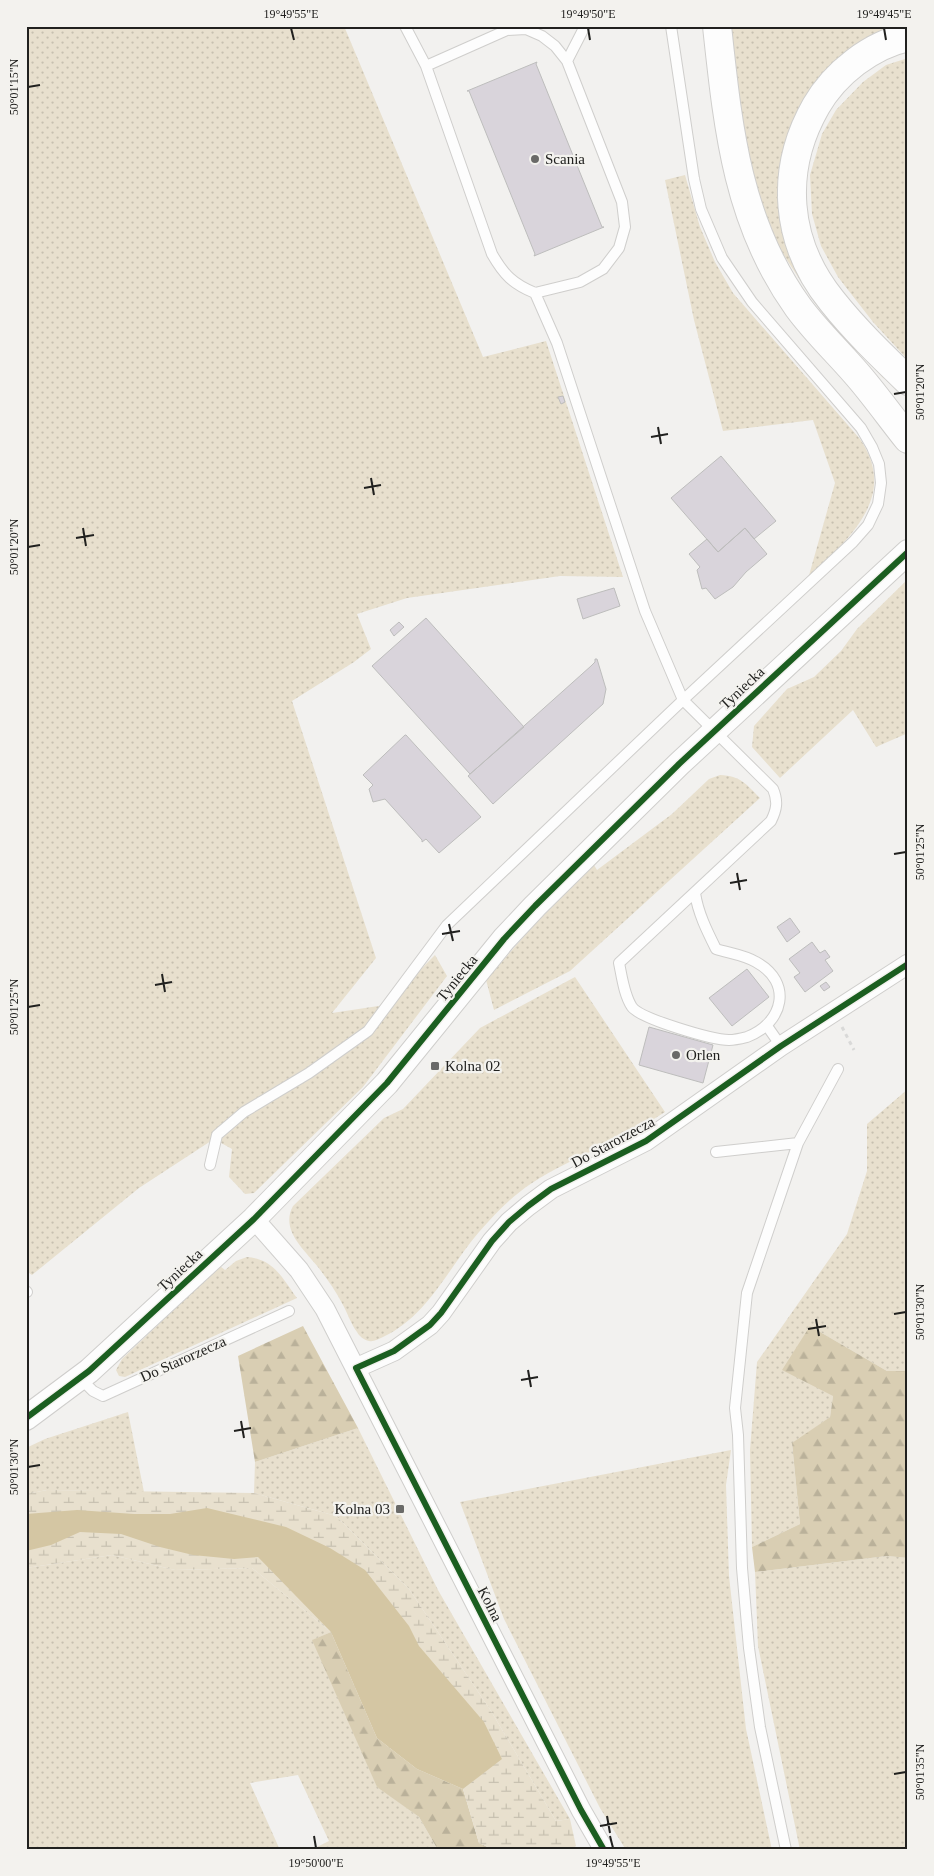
<svg xmlns="http://www.w3.org/2000/svg" width="934" height="1876" viewBox="0 0 934 1876" font-family="Georgia,serif">
<style>
.grass{fill:url(#grass-dots)}
.forest{fill:url(#forest-firs)}
.wetland{fill:url(#wetland-marsh)}
.water{fill:#d4c6a3}
.building{fill:#d9d4db;stroke:#bdbdbc}
.lines{fill:none;stroke-linecap:round;stroke-linejoin:round}
.service-casing{stroke:#cfcecc;stroke-width:12}
.minor-casing{stroke:#cfcecc;stroke-width:21}
.tertiary-casing{stroke:#cfcecc;stroke-width:26}
.motorway-casing{stroke:#cfcecc;stroke-width:30}
.path{stroke:#d9d9d8;stroke-width:3;stroke-dasharray:4 4;stroke-linecap:butt}
.service{stroke:#fdfdfd;stroke-width:10}
.minor{stroke:#fdfdfd;stroke-width:19}
.tertiary{stroke:#fdfdfd;stroke-width:24}
.motorway{stroke:#fdfdfd;stroke-width:28}
.cycleway-casing{stroke:#f3f2ee;stroke-width:9}
.cycleway{stroke:#1b5e20;stroke-width:6}
.ticks{fill:none;stroke:#21211f;stroke-width:2}
.poi-dot{fill:#6a6a68;stroke:#f3f2ee;stroke-width:2}
.labels{text-anchor:middle;dominant-baseline:central;stroke-width:4.5;stroke-linejoin:round;paint-order:stroke}
.poi-label{font-size:15px;fill:#21211f;stroke:#f3f2ee;text-anchor:start}
.street-label{font-size:15px;fill:#21211f;stroke:#f3f2ee}
.neatline{fill:none;stroke:#21211f;stroke-width:2}
.ticks-label{font-size:12px;text-anchor:middle;fill:#21211f}
</style>
<defs>
<pattern id="grass-dots" width="8" height="8" patternUnits="userSpaceOnUse" patternTransform="scale(1.25)"><rect width="8" height="8" fill="#e8e0ce"/><path d="M2 2h.1M6 6h.1" fill="none" stroke="#c7c0b0" stroke-width="1.8" stroke-linecap="round"/></pattern>
<pattern id="forest-firs" width="22" height="20" patternUnits="userSpaceOnUse" patternTransform="scale(1.25)"><rect width="22" height="20" fill="#d9ceb3"/><path d="M5 1l3.5 6h-7zM16 11l3.5 6h-7z" fill="#bab19a"/></pattern>
<pattern id="wetland-marsh" width="20" height="14" patternUnits="userSpaceOnUse" patternTransform="scale(1.25)"><rect width="20" height="14" fill="#e8e0ce"/><path d="M1 5h8M5 5V1M11 12h8M15 12V8" fill="none" stroke="#c7c0b0"/></pattern>
</defs>
<rect width="100%" height="100%" fill="#f2f1ef"/>
<path class="grass" d="M 26,26 L 344,26 L 483,357 L 546,341 L 623,577 L 560,576 L 407,598 L 357,614 L 371,649 L 354,662 L 292,701 L 376,958 L 332,1013 L 385,1005 L 435,955 L 447,976 L 363,1087 L 254,1193 L 245,1194 L 229,1177 L 232,1149 L 214,1139 L 139,1188 L 32,1275 L 26,1271 Z
M 730,26 L 908,26 L 839,62 L 780,195 L 878,366 L 884,379 L 815,303 L 772,237 L 754,186 L 741,127 Z
M 908,58 L 908,360 L 873,322 L 838,277 L 821,246 L 812,214 L 810,175 L 822,134 L 836,110 L 863,82 L 886,65 Z
M 685,175 L 700,227 L 715,262 L 733,293 L 860,439 C 900,498 847,539 808,579 L 835,483 L 813,420 L 723,431 L 694,320 L 665,180 Z
M 908,579 L 908,733 L 876,747 L 853,710 L 780,778 L 752,747 L 754,726 L 787,689 L 814,677 L 841,651 L 857,629 Z
M 720,775 C 741,776 746,784 760,798 L 570,971 L 494,1010 L 486,980 L 533,926 L 594,865 L 597,870 L 672,814 L 709,779 Z
M 575,977 L 665,1112 C 623,1140 574,1156 532,1183 C 512,1196 495,1214 479,1232 C 448,1268 428,1316 383,1337 C 378,1339 374,1342 369,1341 C 364,1340 359,1336 357,1332 C 351,1324 348,1314 343,1305 C 336,1291 327,1279 318,1267 C 304,1249 280,1230 293,1206 L 384,1118 L 403,1109 L 480,1028 Z
M 908,1089 L 908,1371 L 887,1371 L 810,1326 L 833,1396 L 830,1417 L 792,1444 L 800,1524 L 752,1547 L 750,1450 L 757,1362 L 847,1234 L 867,1171 L 867,1124 Z
M 247,1257 C 274,1259 282,1278 297,1298 L 125,1377 L 119,1376 L 116,1370 L 122,1359 L 220,1266 L 225,1270 L 236,1261 Z
M 128,1412 L 144,1492 L 47,1490 L 26,1494 L 26,1448 L 45,1439 Z
M 358,1428 L 438,1590 L 570,1819 L 556,1821 L 491,1711 L 409,1589 L 336,1516 L 254,1493 L 255,1462 Z
M 731,1450 L 726,1485 L 729,1576 L 746,1729 L 772,1850 L 626,1850 L 600,1808 L 504,1619 L 460,1502 Z
M 112,1555 L 175,1570 L 252,1568 L 331,1632 L 313,1640 L 377,1786 L 419,1817 L 438,1850 L 311,1850 L 329,1841 L 298,1775 L 250,1783 L 280,1850 L 26,1850 L 26,1568 Z
M 887,1556 L 908,1558 L 908,1850 L 800,1850 L 758,1646 L 755,1572 Z"/>
<path class="forest" d="M 303,1326 L 358,1428 L 255,1462 L 238,1356 Z
M 810,1326 L 887,1371 L 908,1371 L 908,1558 L 887,1556 L 755,1572 L 752,1547 L 800,1524 L 792,1443 L 830,1417 L 833,1396 L 782,1370 Z
M 331,1632 L 377,1738 L 417,1769 L 463,1789 L 479,1843 L 494,1850 L 438,1850 L 419,1817 L 377,1787 L 312,1640 Z"/>
<path class="wetland" d="M 47,1490 L 254,1493 L 336,1516 L 409,1589 L 491,1711 L 556,1821 L 570,1819 L 576,1846 L 571,1850 L 494,1850 L 479,1843 L 463,1789 L 502,1758 L 417,1769 L 377,1738 L 331,1632 L 252,1568 L 175,1570 L 112,1555 L 26,1568 L 26,1494 Z"/>
<path class="water" d="M 207,1508 L 286,1527 L 330,1548 L 365,1570 L 409,1626 L 419,1646 L 484,1722 L 502,1759 L 463,1789 L 417,1769 L 377,1738 L 331,1632 L 258,1557 L 234,1559 L 193,1555 L 160,1547 L 121,1534 L 80,1532 L 51,1545 L 26,1551 L 26,1514 L 77,1510 L 134,1514 L 170,1514 Z"/>
<path class="building" d="M 537,62 L 536,64 L 602,227 L 604,227 L 534,256 L 535,254 L 469,91 L 467,91 Z
M 563,396 L 565,402 L 561,404 L 558,397 Z
M 721,456 L 776,521 L 754,539 L 745,528 L 718,552 L 671,498 Z
M 745,528 L 767,554 L 746,572 L 733,587 L 715,599 L 706,588 L 702,589 L 697,570 L 700,567 L 689,554 L 707,539 L 718,552 Z
M 614,588 L 620,606 L 583,619 L 577,599 Z
M 426,618 L 524,727 L 470,774 L 372,666 Z
M 399,622 L 404,627 L 394,636 L 390,630 Z
M 595,659 L 597,659 L 606,689 L 603,704 L 493,804 L 468,776 L 591,666 L 595,662 Z
M 405,735 L 406,735 L 481,817 L 439,853 L 426,839 L 422,842 L 422,840 L 385,799 L 373,802 L 369,789 L 373,785 L 363,775 Z
M 790,918 L 800,932 L 787,942 L 777,927 Z
M 812,942 L 820,953 L 825,950 L 830,957 L 825,960 L 833,971 L 805,992 L 794,977 L 800,973 L 789,959 Z
M 747,969 L 769,997 L 732,1026 L 709,998 Z
M 826,982 L 830,987 L 824,991 L 820,986 Z
M 649,1027 L 713,1045 L 703,1083 L 639,1065 Z"/>
<g class="lines">
<g class="service-casing">
<path id="service" d="M 405,26 L 426,66
M 567,61 L 585,26
M 535,293 L 580,282 L 603,269 L 619,248 L 625,227 L 622,202 L 567,61 L 555,46 L 542,36 L 526,29 L 507,30 L 426,66 L 492,254 C 504,275 513,284 535,293 L 557,343 L 645,611 L 683,700 L 773,789 C 778,801 777,809 771,821 L 619,963 C 622,977 624,995 632,1007 C 641,1019 713,1040 729,1040 C 734,1040 743,1038 747,1037 C 784,1023 793,982 756,962 C 745,955 729,953 716,949 C 707,931 698,913 695,893
M 767,1026 L 781,1046
M 716,1152 L 798,1143
M 210,1165 L 217,1135 L 244,1112 L 309,1073 L 368,1031 L 447,925 L 683,700 L 853,542 L 868,525 L 878,504 L 881,483 L 879,464 L 872,447 L 861,428 L 752,302 L 722,258 L 701,209 L 694,179 L 671,26
M 26,1291 L 27,1292
M 80,1378 L 93,1391 L 103,1396 L 289,1311
M 786,1850 L 760,1727 L 749,1648 L 742,1568 L 738,1435 L 735,1408 L 747,1293 L 798,1143 L 838,1069"/>
</g>
<g class="minor-casing">
<path id="minor" d="M 254,1219 L 299,1270 L 325,1309 L 581,1810 L 604,1850
M 356,1368 L 394,1351 L 430,1325 L 441,1313 L 492,1241 L 509,1222 L 528,1206 L 551,1189 L 646,1141 L 781,1046 L 908,964"/>
</g>
<g class="tertiary-casing">
<path id="tertiary" d="M 26,1418 L 89,1371 L 254,1219 L 387,1083 L 504,939 L 535,906 L 679,764 L 908,552"/>
</g>
<g class="motorway-casing">
<path id="motorway" d="M 717,26 C 728,128 737,222 798,307 C 817,333 841,355 861,379 C 877,398 892,419 908,439
M 908,37 C 871,45 835,73 816,106 C 779,171 785,243 832,301 C 855,330 881,355 908,381"/>
</g>
<path class="path" d="M 842,1027 L 854,1050"/>
<use href="#service" class="service"/>
<use href="#minor" class="minor"/>
<use href="#tertiary" class="tertiary"/>
<use href="#motorway" class="motorway"/>
<g class="cycleway-casing">
<path id="cycleway" d="M 26,1418 L 89,1371 L 254,1219 L 387,1083 L 504,939 L 535,906 L 679,764 L 908,552
M 604,1850 L 581,1810 L 356,1368 L 394,1351 L 430,1325 L 441,1313 L 492,1241 L 509,1222 L 528,1206 L 551,1189 L 646,1141 L 781,1046 L 908,964"/>
</g>
<use href="#cycleway" class="cycleway"/>
</g>
<path class="ticks" d="M 291,28 L 294,40M 588,28 L 590,40M 884,28 L 886,40M 28,87 L 40,85M 894,394 L 906,392M 658,427 L 661,444M 651,437 L 668,434M 371,478 L 374,495M 364,488 L 381,485M 83,528 L 86,546M 76,538 L 94,535M 28,547 L 40,545M 894,854 L 906,852M 737,873 L 740,890M 730,883 L 747,880M 449,924 L 453,941M 442,934 L 460,931M 162,974 L 165,992M 155,985 L 172,982M 28,1007 L 40,1005M 894,1314 L 906,1312M 816,1319 L 819,1336M 808,1329 L 826,1326M 528,1370 L 531,1387M 521,1380 L 538,1377M 241,1421 L 244,1438M 234,1431 L 251,1428M 28,1467 L 40,1465M 894,1774 L 906,1772M 607,1816 L 610,1833M 600,1826 L 617,1823M 314,1836 L 316,1848M 610,1836 L 613,1848"/>
<g class="poi-dot">
<circle cx="535" cy="159" r="5"/>
<circle cx="676" cy="1055" r="5"/>
<rect x="430" y="1061" width="10" height="10" rx="2.5"/>
<rect x="395" y="1504" width="10" height="10" rx="2.5"/>
</g>
<g class="labels">
<g class="poi-label">
<text x="545" y="159">Scania</text>
<text x="686" y="1055">Orlen</text>
<text x="445" y="1066">Kolna 02</text>
<text x="390" y="1509" text-anchor="end">Kolna 03</text>
</g>
<g class="street-label">
<text transform="translate(742 688) rotate(-43)">Tyniecka</text>
<text transform="translate(457 978) rotate(-51)">Tyniecka</text>
<text transform="translate(613 1142) rotate(-28)">Do Starorzecza</text>
<text transform="translate(180 1270) rotate(-43)">Tyniecka</text>
<text transform="translate(183 1359) rotate(-24)">Do Starorzecza</text>
<text transform="translate(490 1604) rotate(63)">Kolna</text>
</g>
</g>
<rect width="934" height="1876" fill="none" stroke="#f3f2ee" stroke-width="55"/>
<rect x="28" y="28" width="878" height="1820" class="neatline"/>
<g class="ticks-label">
<text x="291" y="18">19°49'55"E</text>
<text x="588" y="18">19°49'50"E</text>
<text x="884" y="18">19°49'45"E</text>
<text transform="translate(14 87) rotate(-90)" y="4">50°01'15"N</text>
<text transform="translate(920 392) rotate(-90)" y="4">50°01'20"N</text>
<text transform="translate(14 547) rotate(-90)" y="4">50°01'20"N</text>
<text transform="translate(920 852) rotate(-90)" y="4">50°01'25"N</text>
<text transform="translate(14 1007) rotate(-90)" y="4">50°01'25"N</text>
<text transform="translate(920 1312) rotate(-90)" y="4">50°01'30"N</text>
<text transform="translate(14 1467) rotate(-90)" y="4">50°01'30"N</text>
<text transform="translate(920 1772) rotate(-90)" y="4">50°01'35"N</text>
<text x="316" y="1867">19°50'00"E</text>
<text x="613" y="1867">19°49'55"E</text>
</g>
</svg>
